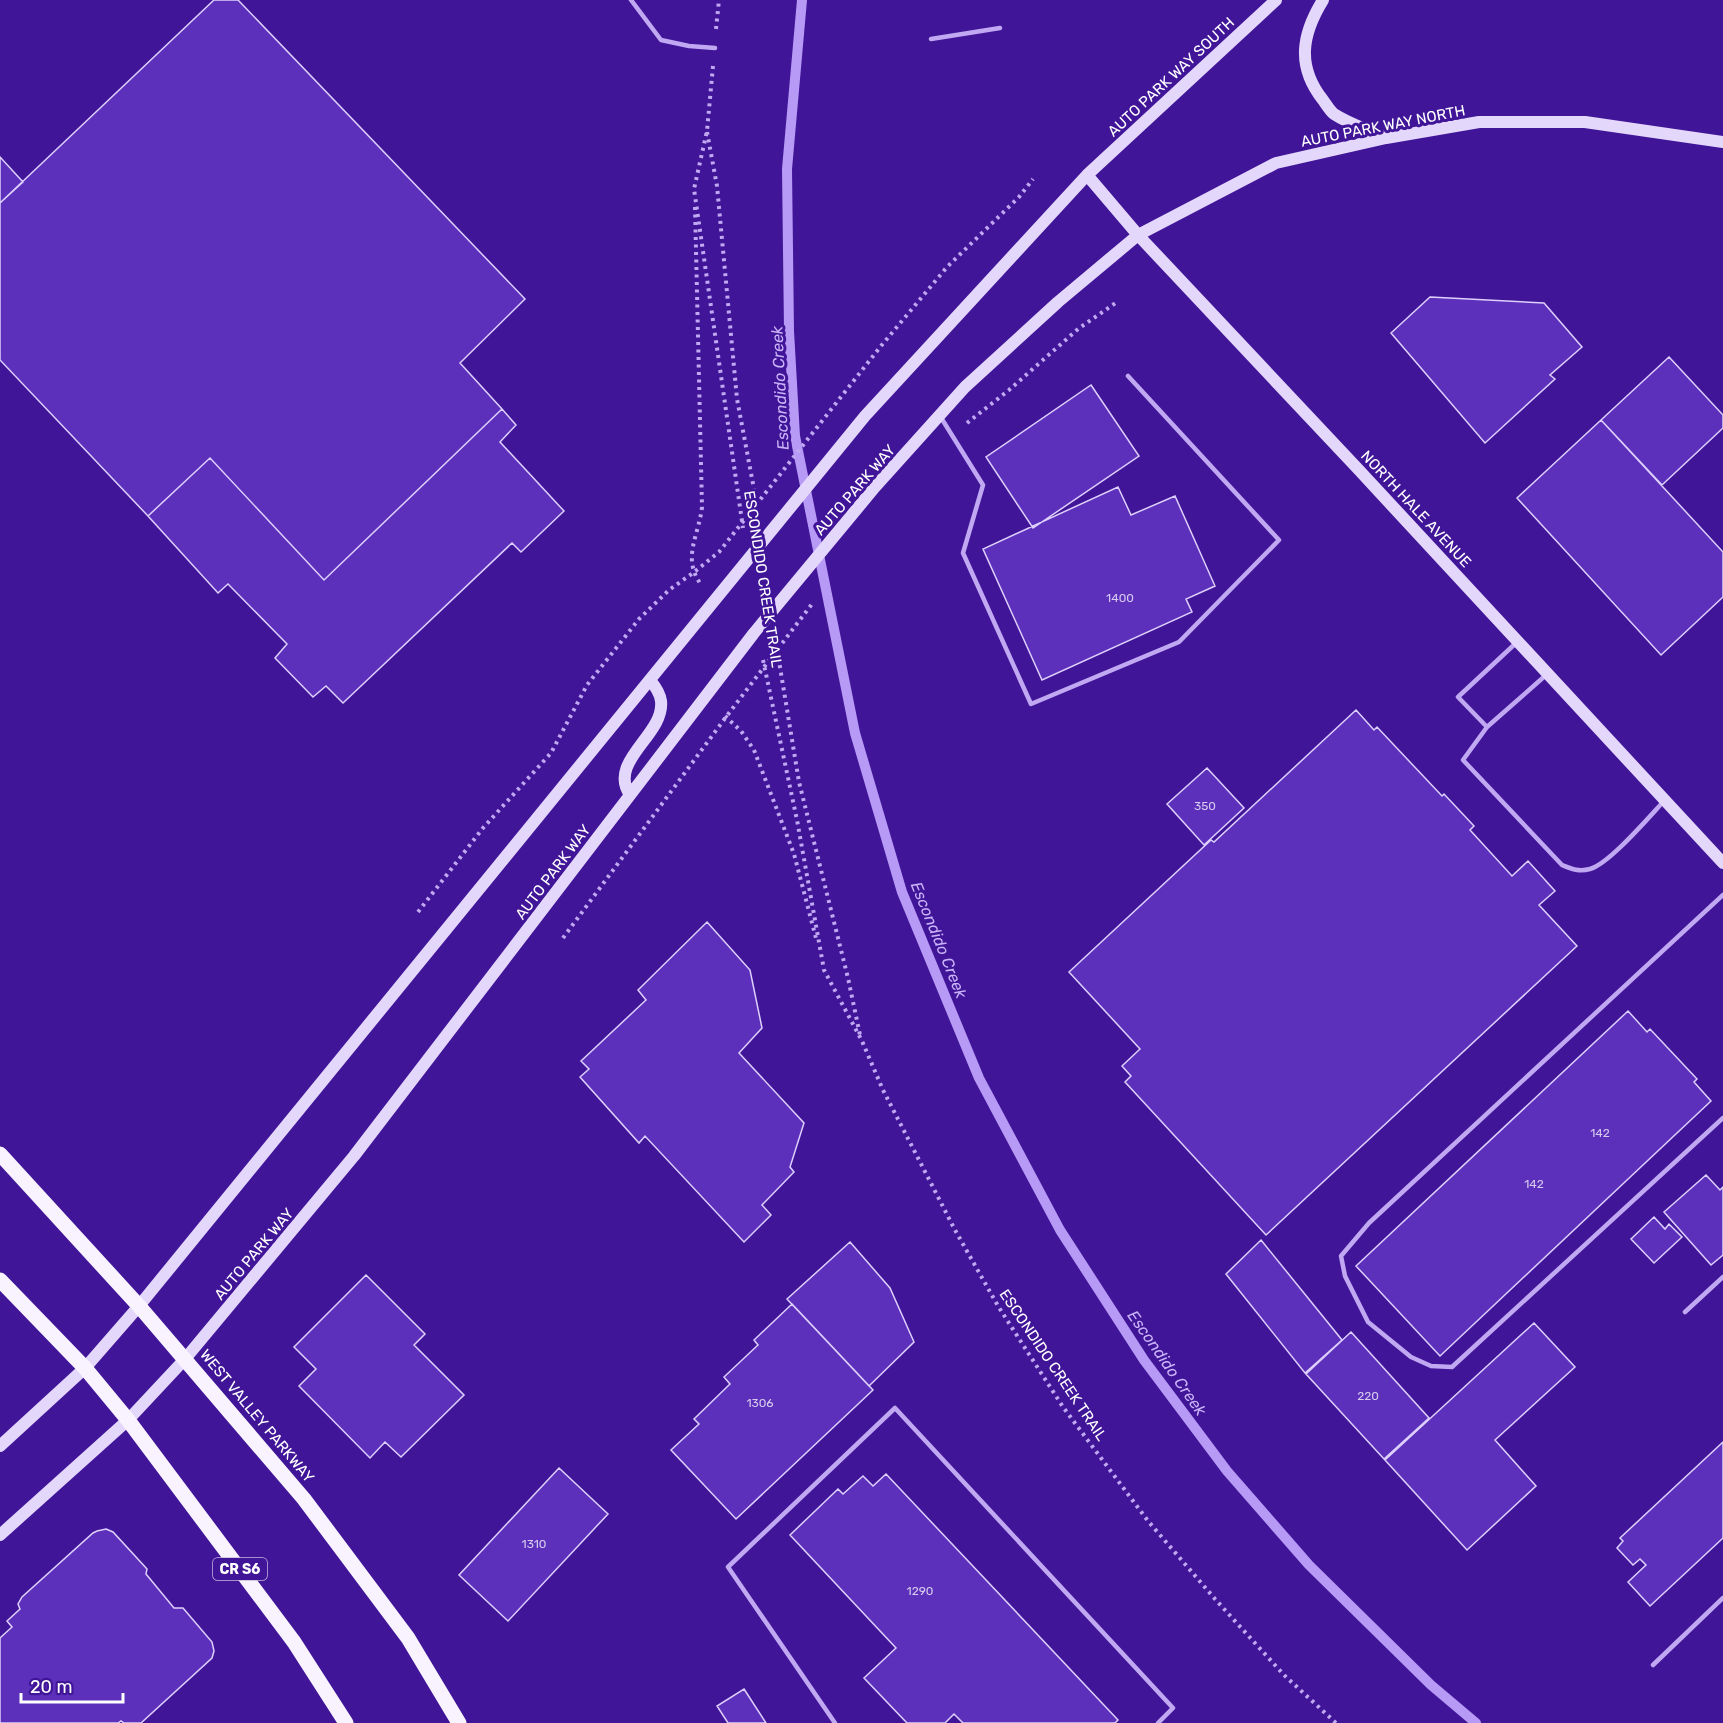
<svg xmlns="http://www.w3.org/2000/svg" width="1723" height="1723" viewBox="0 0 1723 1723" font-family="Rubik,sans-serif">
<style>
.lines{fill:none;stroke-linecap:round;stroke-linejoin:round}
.stream{stroke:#b69af5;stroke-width:10}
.building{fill:#5d30bb;stroke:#ded0fd;stroke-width:1.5}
.path{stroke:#c0a8f2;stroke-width:4;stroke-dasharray:3 4.5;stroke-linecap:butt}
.service{stroke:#c0a8f2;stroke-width:4.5}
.secondary{stroke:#e4d7fc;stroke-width:12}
.primary{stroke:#f8f3ff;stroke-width:15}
.labels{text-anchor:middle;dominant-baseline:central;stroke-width:6;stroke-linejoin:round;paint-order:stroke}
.number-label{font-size:12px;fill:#d6cbee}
.shield{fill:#411598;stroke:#c6b9e0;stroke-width:1.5}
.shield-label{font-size:14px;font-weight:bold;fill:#fff}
.street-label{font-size:15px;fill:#fff;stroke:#411598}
.water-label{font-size:16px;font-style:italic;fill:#cab4f9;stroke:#411598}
</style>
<rect width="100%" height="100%" fill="#411598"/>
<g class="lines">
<path class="stream" d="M 802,0 L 787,169 L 789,331 L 795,436 L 855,733 L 902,892 L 979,1078 L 1060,1230 L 1144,1360 L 1227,1471 L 1309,1565 L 1431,1685 L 1476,1723"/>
</g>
<path class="building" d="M 214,0 L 238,0 L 525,299 L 460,363 L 502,409 L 324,580 L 210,458 L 148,516 L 0,360 L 0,203 Z
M 0,157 L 23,182 L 0,203 Z
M 1430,297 L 1544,303 L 1582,347 L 1550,375 L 1555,379 L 1485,443 L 1391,333 Z
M 1669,357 L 1723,415 L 1723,428 L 1662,485 L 1601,420 Z
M 1091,385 L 1139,456 L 1033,528 L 986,457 Z
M 502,409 L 516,425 L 500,442 L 564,511 L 521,552 L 512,543 L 343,703 L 326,686 L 313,697 L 275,658 L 287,644 L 228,584 L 218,593 L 148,516 L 210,458 L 324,580 Z
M 1601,420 L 1723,552 L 1723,597 L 1661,655 L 1517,498 Z
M 1118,487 L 1131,515 L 1175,496 L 1215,586 L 1186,599 L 1192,612 L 1042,680 L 983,549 Z
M 1356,710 L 1374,730 L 1377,727 L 1442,796 L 1444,794 L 1474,826 L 1470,830 L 1512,876 L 1528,861 L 1555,891 L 1539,905 L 1577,946 L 1266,1235 L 1125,1082 L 1131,1076 L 1122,1066 L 1140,1049 L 1069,972 L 1211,840 L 1214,842 Z
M 1207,768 L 1244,808 L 1204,845 L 1167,804 Z
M 707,922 L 750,970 L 762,1028 L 739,1053 L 804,1123 L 790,1167 L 794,1172 L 762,1205 L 771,1215 L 744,1242 L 645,1136 L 639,1143 L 580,1077 L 589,1069 L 581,1061 L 646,1000 L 638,990 Z
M 1628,1011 L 1647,1032 L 1650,1029 L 1697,1079 L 1694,1082 L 1711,1101 L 1440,1356 L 1356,1266 Z
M 1706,1175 L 1720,1190 L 1723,1187 L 1723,1255 L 1711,1265 L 1664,1212 Z
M 1654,1217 L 1665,1229 L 1669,1224 L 1682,1237 L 1654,1263 L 1631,1239 Z
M 1261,1240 L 1342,1340 L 1305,1373 L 1226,1274 Z
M 850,1242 L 890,1288 L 914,1342 L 869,1386 L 787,1299 Z
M 366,1275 L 425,1334 L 414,1345 L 464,1395 L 401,1457 L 385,1442 L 370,1458 L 299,1386 L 316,1369 L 294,1347 Z
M 792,1304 L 873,1390 L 736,1519 L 671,1450 L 699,1424 L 694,1419 L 730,1384 L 724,1377 L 758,1345 L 754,1340 Z
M 1534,1323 L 1575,1367 L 1495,1440 L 1536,1486 L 1467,1550 L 1385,1460 Z
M 1351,1332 L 1429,1418 L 1384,1459 L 1306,1374 Z
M 1723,1442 L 1723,1538 L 1650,1606 L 1628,1582 L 1646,1565 L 1640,1559 L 1633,1565 L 1617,1548 L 1623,1541 L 1620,1538 Z
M 559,1468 L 608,1514 L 508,1621 L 459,1575 Z
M 886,1474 L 1118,1720 L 1115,1723 L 963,1723 L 954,1714 L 945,1723 L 907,1723 L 864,1678 L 896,1648 L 790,1535 L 838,1489 L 843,1494 L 863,1476 L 873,1486 Z
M 106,1529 L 113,1532 L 147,1569 L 146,1574 L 174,1608 L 183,1608 L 212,1642 L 214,1651 L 212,1658 L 141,1723 L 124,1723 L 121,1721 L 118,1723 L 0,1723 L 0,1638 L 12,1627 L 7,1621 L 20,1609 L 18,1604 L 22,1597 L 93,1533 L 97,1531 Z
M 744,1689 L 766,1723 L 728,1723 L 717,1706 Z"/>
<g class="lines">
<path class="path" d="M 716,29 L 719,0
M 713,66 L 707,131 L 694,189 L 743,528
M 707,132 L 717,186 L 737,399 L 757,505
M 695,207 L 702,507 C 699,535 682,557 700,583
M 967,423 L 1009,390 L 1078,329 L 1117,302
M 776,643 L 799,782 L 848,978 L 860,1035
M 763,660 L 797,820 L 824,970 L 862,1041 L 883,1090 L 955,1230 L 998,1306 L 1063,1407 L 1148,1521 L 1215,1599 L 1284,1675 L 1336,1723
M 725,716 L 741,731 L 754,750 L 794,854 L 817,942
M 418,912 L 483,828 L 551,753 L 587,685 L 639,619 L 669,590 L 693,573 L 719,552 L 881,346 L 947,267 L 1019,197 L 1033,179
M 563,938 L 726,717 L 812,604"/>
<path class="service" d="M 631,0 L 661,40 L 689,46 L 715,48
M 931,39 L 1000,28
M 940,416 L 983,485 L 963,553 L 1031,704 L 1179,642 L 1279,540 L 1128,376
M 1546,675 L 1487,727 L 1463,760 L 1562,865 C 1572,869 1579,872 1590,869 C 1609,864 1649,817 1664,801
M 1487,727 L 1458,697 L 1516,643
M 1723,895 L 1369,1223 L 1341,1256 L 1345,1276 L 1368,1322 L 1411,1357 L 1431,1366 L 1452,1367 L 1723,1118
M 1685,1312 L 1723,1277
M 1653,1665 L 1723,1598
M 835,1723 L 728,1567 L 895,1408 L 1173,1708 L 1158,1723"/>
<path class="secondary" d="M 1323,0 C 1302,34 1296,66 1323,100 C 1326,104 1330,111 1334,114 C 1349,124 1369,130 1386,138
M 1087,175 L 1138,235 L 1358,469 L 1723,863
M 630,795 C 607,761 665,735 661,701 C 660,693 655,686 650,680
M 0,1446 L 85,1368 L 139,1306 L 865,416 L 1087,175 L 1276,0
M 0,1535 L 128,1420 L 185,1359 L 354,1156 L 754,633 L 875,487 L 965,387 L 1058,302 L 1138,235 L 1276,163 L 1386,138 L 1479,122 L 1585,122 L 1723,142"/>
<path class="primary" d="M 0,1154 L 139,1306 L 304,1499 L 408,1638 L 459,1723
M 0,1280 L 85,1368 L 128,1420 L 294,1642 L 346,1723"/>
</g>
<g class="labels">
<g class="number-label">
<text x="1120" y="598">1400</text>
<text x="1205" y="806">350</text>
<text x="1600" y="1133">142</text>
<text x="1534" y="1184">142</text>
<text x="1368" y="1396">220</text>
<text x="760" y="1403">1306</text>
<text x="534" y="1544">1310</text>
<text x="920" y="1591">1290</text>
</g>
<rect class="shield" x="213" y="1558" width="54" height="22" rx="4.5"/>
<g class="shield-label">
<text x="240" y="1569">CR S6</text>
</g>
<g class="street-label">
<text transform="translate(1171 77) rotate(-43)">AUTO PARK WAY SOUTH</text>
<text transform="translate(1383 126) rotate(-11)">AUTO PARK WAY NORTH</text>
<text transform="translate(855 490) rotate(-49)">AUTO PARK WAY</text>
<text transform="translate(1416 509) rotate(47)">NORTH HALE AVENUE</text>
<text transform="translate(763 579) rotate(81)">ESCONDIDO CREEK TRAIL</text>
<text transform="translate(553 872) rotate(-53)">AUTO PARK WAY</text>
<text transform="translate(254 1254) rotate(-50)">AUTO PARK WAY</text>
<text transform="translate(1053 1365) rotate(56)">ESCONDIDO CREEK TRAIL</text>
<text transform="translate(257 1416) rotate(50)">WEST VALLEY PARKWAY</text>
</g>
<g class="water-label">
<text transform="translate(780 388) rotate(-93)">Escondido Creek</text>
<text transform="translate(939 940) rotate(68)">Escondido Creek</text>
<text transform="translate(1167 1363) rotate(55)">Escondido Creek</text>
</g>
</g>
<path d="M21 1693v9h102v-9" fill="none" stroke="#ffffff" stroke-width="3"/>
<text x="30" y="1693" font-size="18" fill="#ffffff" stroke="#411598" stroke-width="4.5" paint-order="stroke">20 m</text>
</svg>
